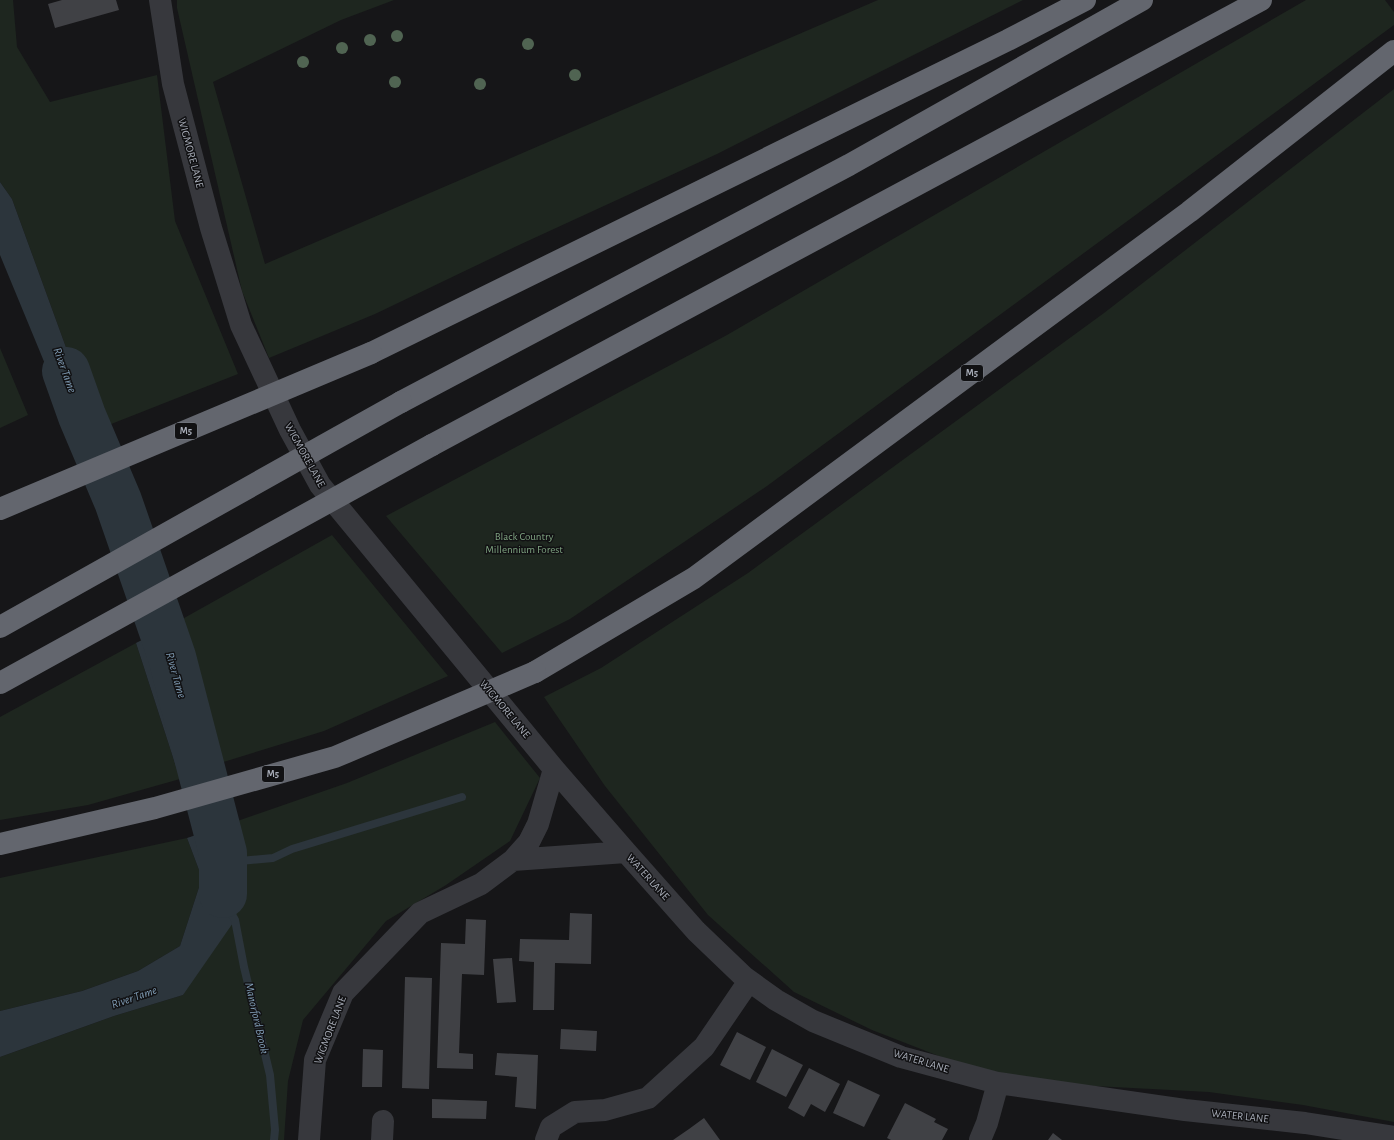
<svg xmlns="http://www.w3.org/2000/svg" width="1394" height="1140" viewBox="0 0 1394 1140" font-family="'Alegreya Sans',sans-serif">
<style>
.green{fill:#1e261f}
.water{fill:#2c353c}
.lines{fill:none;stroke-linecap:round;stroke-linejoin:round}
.stream{stroke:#2c353c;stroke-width:8}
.river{stroke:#2c353c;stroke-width:48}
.building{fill:#404145}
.minor{stroke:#37383d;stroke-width:22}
.highway{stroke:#63666e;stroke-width:22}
.highway-bridge{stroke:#63666e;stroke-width:22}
.tree{fill:#506452}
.labels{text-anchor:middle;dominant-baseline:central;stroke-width:3;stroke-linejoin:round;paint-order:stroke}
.shield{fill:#111113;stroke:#7b7e86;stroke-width:1}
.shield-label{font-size:10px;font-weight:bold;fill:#a8adb8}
.street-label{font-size:11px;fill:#a8adb8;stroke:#111113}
.park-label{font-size:11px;fill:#7fa381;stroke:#111113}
.water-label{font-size:12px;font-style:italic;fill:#7f9bb3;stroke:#111113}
</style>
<rect width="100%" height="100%" fill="#161618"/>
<path class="green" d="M 0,0 L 13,0 L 17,47 L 50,102 L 157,75 L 175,221 L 238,374 L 96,430 L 12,199 L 0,182 Z
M 177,0 L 394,0 L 341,20 L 213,82 L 265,264 L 878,0 L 1023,0 L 717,154 L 519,245 L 375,314 L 269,358 L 242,291 L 177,8 Z
M 1306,0 L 1385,0 L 1394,12 L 1394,25 L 767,486 L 570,619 L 502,653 L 386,516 L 727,335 Z
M 1394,89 L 1394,1122 L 1303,1105 L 1209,1092 L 1075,1085 L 1044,1081 L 962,1065 L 872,1030 L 794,992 L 708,915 L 605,786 L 544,697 L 601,668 L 748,573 L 1104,313 Z
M 0,348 L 28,415 L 0,428 Z
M 332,535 L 448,676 L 324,731 L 217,764 L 177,622 Z
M 136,643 L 180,779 L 88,805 L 0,820 L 0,717 Z
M 495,722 L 540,778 L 510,841 L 446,885 L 386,921 L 303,1020 L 288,1081 L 284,1140 L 0,1140 L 0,1057 L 114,1016 L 183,995 L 240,861 L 226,825 L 347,783 Z
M 187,838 L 202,878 L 180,946 L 138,971 L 82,991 L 0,1011 L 0,878 Z"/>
<path class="water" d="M 0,182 L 12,199 L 96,430 L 76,439 L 0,255 Z
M 177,622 L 217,764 L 180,779 L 136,643 Z
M 226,825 L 240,861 L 235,920 L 183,995 L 114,1016 L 0,1057 L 0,1011 L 82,991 L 138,971 L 180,946 L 202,878 L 187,838 Z"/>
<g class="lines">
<path class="stream" d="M 231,857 L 240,861 L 273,858 L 292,849 L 462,797
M 230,911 L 235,920 L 244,967 L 270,1075 L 275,1130 L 274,1140"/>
<path class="river" d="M 66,371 L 82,416 L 118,501 L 172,657 L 223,853 L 223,894"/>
</g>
<path class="building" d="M 62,0 L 116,0 L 119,10 L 55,28 L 48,4 Z
M 570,913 L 592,914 L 591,964 L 555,963 L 554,1010 L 533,1010 L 534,962 L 519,961 L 520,939 L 569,940 Z
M 466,919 L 486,920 L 484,975 L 462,974 L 459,1053 L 473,1054 L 473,1069 L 437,1068 L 441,943 L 465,944 Z
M 512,958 L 516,1002 L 497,1003 L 493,959 Z
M 405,977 L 432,978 L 429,1089 L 402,1088 Z
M 561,1029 L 597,1031 L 596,1051 L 560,1049 Z
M 737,1032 L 766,1047 L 750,1080 L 720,1065 Z
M 363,1049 L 383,1050 L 382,1087 L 362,1087 Z
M 772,1049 L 803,1065 L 786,1097 L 756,1082 Z
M 497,1053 L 538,1055 L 536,1109 L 515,1107 L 517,1077 L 495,1075 Z
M 809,1068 L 840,1084 L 825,1112 L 811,1104 L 804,1117 L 788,1108 Z
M 848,1080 L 880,1095 L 864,1127 L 833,1113 Z
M 432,1099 L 487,1101 L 486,1119 L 432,1118 Z
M 905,1103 L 936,1119 L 934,1122 L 948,1129 L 942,1140 L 891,1140 L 887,1138 Z
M 704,1118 L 720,1140 L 673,1140 L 689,1129 Z
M 1053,1133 L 1062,1140 L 1048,1140 Z"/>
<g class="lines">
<path class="minor" d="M 160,0 L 173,84 L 211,228 L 241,325 L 290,430 L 320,485 L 554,769 L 626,852 L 696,931 L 744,977 L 776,1000 L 813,1021 L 901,1057 L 998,1083 L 1185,1110 L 1305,1123 L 1394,1137
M 513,860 L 626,852
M 309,1140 L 315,1060 L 343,993 L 420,913 L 481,884 L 513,860 L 529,842 L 538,824 L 554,769
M 382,1140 L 383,1121
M 546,1140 L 551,1127 L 575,1112 L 605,1110 L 648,1098 L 704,1047 L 749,981
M 980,1140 L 987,1123 L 998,1083"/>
<path class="highway" d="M 371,353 L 1008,40 L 1085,0
M 401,402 L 849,165 L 1142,0
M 432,445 L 1261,0
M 535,672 L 694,578 L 1189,212 L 1394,51"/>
<path class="highway-bridge" d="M 0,509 L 371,353
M 0,627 L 401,402
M 0,683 L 432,445
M 0,844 L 155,808 L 335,757 L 535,672"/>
</g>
<g class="tree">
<circle cx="397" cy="36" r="6"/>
<circle cx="370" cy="40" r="6"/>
<circle cx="528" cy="44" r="6"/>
<circle cx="342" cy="48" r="6"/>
<circle cx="303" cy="62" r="6"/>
<circle cx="575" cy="75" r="6"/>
<circle cx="395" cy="82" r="6"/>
<circle cx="480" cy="84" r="6"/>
</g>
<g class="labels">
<g class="shield">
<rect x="961" y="365" width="22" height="16" rx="3"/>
<rect x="175" y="423" width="22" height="16" rx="3"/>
<rect x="262" y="766" width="22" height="16" rx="3"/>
</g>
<g class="shield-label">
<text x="972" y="373">M5</text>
<text x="186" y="431">M5</text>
<text x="273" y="774">M5</text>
</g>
<g class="street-label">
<text transform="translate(191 153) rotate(75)">WIGMORE LANE</text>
<text transform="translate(305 455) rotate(61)">WIGMORE LANE</text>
<text transform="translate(505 709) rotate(50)">WIGMORE LANE</text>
<text transform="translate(648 877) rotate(48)">WATER LANE</text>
<text transform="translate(330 1030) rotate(-69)">WIGMORE LANE</text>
<text transform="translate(921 1061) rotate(17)">WATER LANE</text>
<text transform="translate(1240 1116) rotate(6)">WATER LANE</text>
</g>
<g class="park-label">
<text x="524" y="536">Black Country<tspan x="524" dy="13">Millennium Forest</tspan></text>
</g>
<g class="water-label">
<text transform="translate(65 370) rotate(70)">River Tame</text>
<text transform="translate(176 675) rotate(74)">River Tame</text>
<text transform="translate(134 997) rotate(-19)">River Tame</text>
<text transform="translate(257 1018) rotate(77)">Manorford Brook</text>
</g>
</g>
</svg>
